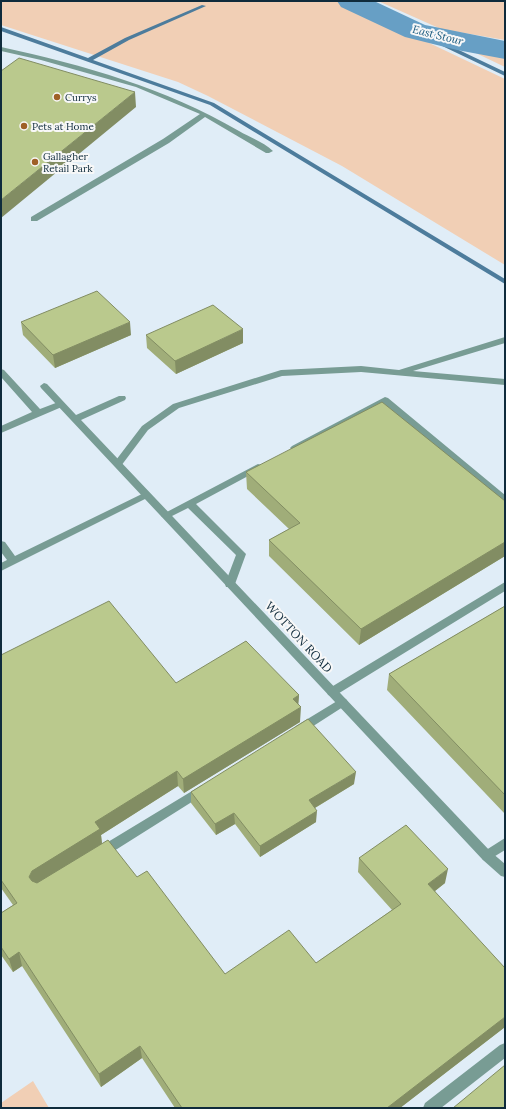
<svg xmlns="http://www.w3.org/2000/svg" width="506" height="1109" viewBox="0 0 506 1109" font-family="Lora,serif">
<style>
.green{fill:#f1cfb5}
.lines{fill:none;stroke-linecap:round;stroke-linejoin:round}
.stream{fill:#4d7c9c;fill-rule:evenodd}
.river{fill:#679fc5;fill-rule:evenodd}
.service{fill:#789c94;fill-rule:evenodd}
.minor{fill:#789c94;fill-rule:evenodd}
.wall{fill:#a0ad79}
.shaded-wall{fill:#828d63}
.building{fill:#bac98d;stroke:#828d63}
.poi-dot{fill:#9f6027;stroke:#f8f8f8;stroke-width:1.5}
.labels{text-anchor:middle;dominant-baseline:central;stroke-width:4;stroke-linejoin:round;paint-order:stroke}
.far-poi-label{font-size:10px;fill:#0f2b3c;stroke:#f8f8f8;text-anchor:start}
.far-water-label{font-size:11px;font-style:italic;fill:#12557b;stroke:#f8f8f8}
.street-label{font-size:12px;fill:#0f2b3c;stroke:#f8f8f8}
</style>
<rect width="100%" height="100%" fill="#e0edf7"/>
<path class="green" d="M 1,1 L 341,1 L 505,79 L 505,265 L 342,166 L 208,96 L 178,82 L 1,25 Z
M 378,1 L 505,1 L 505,40 L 441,29 Z
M 459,45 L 505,52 L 505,67 Z
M 33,1081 L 49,1108 L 1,1108 L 1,1103 Z"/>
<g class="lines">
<path class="stream" d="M 202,5 L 206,6 L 129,40 L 93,60 L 214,103 L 505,279 L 505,284 L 210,105 L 1,31 L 1,27 L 88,58 L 125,38 Z
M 413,30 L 417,30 L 505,72 L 505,76 L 413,32 Z"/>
<path class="river" d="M 337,1 L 374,1 L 425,25 L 505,41 L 505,59 L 457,50 L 405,37 L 341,7 Z"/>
<path class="service" d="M 1,47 C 84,65 165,88 239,131 C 249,137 264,142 273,151 L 269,153 L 266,153 L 205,117 L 169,143 L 37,221 L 31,221 L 31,217 L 163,139 L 200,114 L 136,87 L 41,60 L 1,51 Z
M 505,337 L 505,343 L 413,371 L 505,379 L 505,385 L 361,372 L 282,376 L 179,408 L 148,430 L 121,466 L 118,467 L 113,464 L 142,426 L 173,404 L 281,370 L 361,366 L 399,370 Z
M 1,369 L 4,370 L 40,409 L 61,401 L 65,404 L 64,406 L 1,433 L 1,426 L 32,412 L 1,377 Z
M 385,397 L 388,398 L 505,495 L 505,503 L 502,502 L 384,404 L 298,450 L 292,450 L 290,448 L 292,446 Z
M 258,464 L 261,465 L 263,467 L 261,469 L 196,504 L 246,554 L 235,584 L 234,587 L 226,587 L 225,584 L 236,555 L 188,508 L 166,519 L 161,516 L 163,514 Z
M 146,492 L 149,493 L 151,495 L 149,497 L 1,571 L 1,563 L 7,560 L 1,552 L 1,541 L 5,542 L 15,556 Z
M 505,582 L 505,591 L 336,695 L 332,696 L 328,695 L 327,692 L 328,689 Z
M 342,698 L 346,699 L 348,702 L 346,705 L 304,732 L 300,734 L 296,732 L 294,729 L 296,726 Z
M 202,785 L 206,787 L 208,790 L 206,793 L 106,856 L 102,857 L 98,856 L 96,852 L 98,848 Z
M 505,838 L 505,850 L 487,861 L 483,860 L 481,856 L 483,852 Z
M 505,1043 L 505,1058 L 441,1108 L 423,1108 L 425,1103 L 500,1045 Z"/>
<path class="minor" d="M 44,383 L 47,384 L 76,415 L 119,396 L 125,396 L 126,398 L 125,400 L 81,420 L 491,852 L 505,864 L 505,877 L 501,876 L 483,860 L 41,388 L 40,386 Z"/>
</g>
<path class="wall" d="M 21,322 L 131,335 L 55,368 L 23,335 Z
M 146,335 L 243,343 L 176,374 L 147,348 Z
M 246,472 L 505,501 L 505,556 L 359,645 L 269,556 L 269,540 L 289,529 L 247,489 Z
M 505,606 L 505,814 L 387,690 L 389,674 Z
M 1,655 L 176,683 L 299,695 L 298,704 L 300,722 L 184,793 L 178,786 L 101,835 L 102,844 L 38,883 L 137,877 L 225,974 L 316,963 L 392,910 L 358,872 L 359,858 L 445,883 L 435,891 L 505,1027 L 400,1108 L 175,1108 L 142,1058 L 101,1087 L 22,966 L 13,972 L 1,955 L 1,913 L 13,905 L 1,888 Z
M 354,784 L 315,808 L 316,822 L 260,857 L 235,824 L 216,835 L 191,803 L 191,792 Z"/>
<path class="shaded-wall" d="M 135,92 L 136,107 L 1,218 L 1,200 Z
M 130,322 L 131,335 L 55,368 L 53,355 Z
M 243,329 L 243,343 L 176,374 L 175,361 Z
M 505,542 L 505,556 L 359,645 L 361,629 Z
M 299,695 L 298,709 L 301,707 L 300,722 L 184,793 L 183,779 Z
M 177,771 L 178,786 L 101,835 L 102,844 L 35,885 L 33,891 L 29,877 L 32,871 L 95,822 Z
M 356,772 L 354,784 L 308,812 L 309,800 Z
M 317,811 L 316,822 L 260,857 L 260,846 Z
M 234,813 L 235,824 L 216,835 L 215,824 Z
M 448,869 L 445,883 L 426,898 L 428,884 Z
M 19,952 L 22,966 L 13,972 L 9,959 Z
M 505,1017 L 505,1027 L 400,1108 L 387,1108 Z
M 140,1046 L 142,1058 L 101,1087 L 99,1074 Z"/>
<path class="building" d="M 19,58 L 135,92 L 1,200 L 1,71 Z
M 97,291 L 130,322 L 53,355 L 21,322 Z
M 213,305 L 243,329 L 175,361 L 146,335 Z
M 382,402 L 505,501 L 505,542 L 361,629 L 269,540 L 300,523 L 246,472 Z
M 109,601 L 176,683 L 246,641 L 299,695 L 293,699 L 301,707 L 183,779 L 177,771 L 95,822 L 100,829 L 32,871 L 29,877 L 32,881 L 37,883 L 108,840 L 137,877 L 147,871 L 225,974 L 289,930 L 316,963 L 401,904 L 359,858 L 406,825 L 448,869 L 428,884 L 505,968 L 505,1017 L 387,1108 L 182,1108 L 140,1046 L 99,1074 L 19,952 L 9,959 L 1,947 L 1,913 L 17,903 L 1,880 L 1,655 Z
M 505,606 L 505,795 L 389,674 Z
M 308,719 L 356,772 L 309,800 L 317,811 L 260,846 L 234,813 L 215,824 L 191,792 Z
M 505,1065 L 505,1108 L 453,1108 Z"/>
<g class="poi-dot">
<circle cx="57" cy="97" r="4"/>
<circle cx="24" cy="126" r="4"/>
<circle cx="35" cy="162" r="4"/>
</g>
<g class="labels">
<g class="far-poi-label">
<text x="65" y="97">Currys</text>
<text x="32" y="126">Pets at Home</text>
<text x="43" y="156">Gallagher<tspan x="43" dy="12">Retail Park</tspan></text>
</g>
<g class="far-water-label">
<text transform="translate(438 35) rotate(14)">East Stour</text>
</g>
<g class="street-label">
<text transform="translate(299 637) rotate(47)">WOTTON ROAD</text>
</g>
</g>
<rect width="506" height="1109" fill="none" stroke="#0f2b3c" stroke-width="4"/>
</svg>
